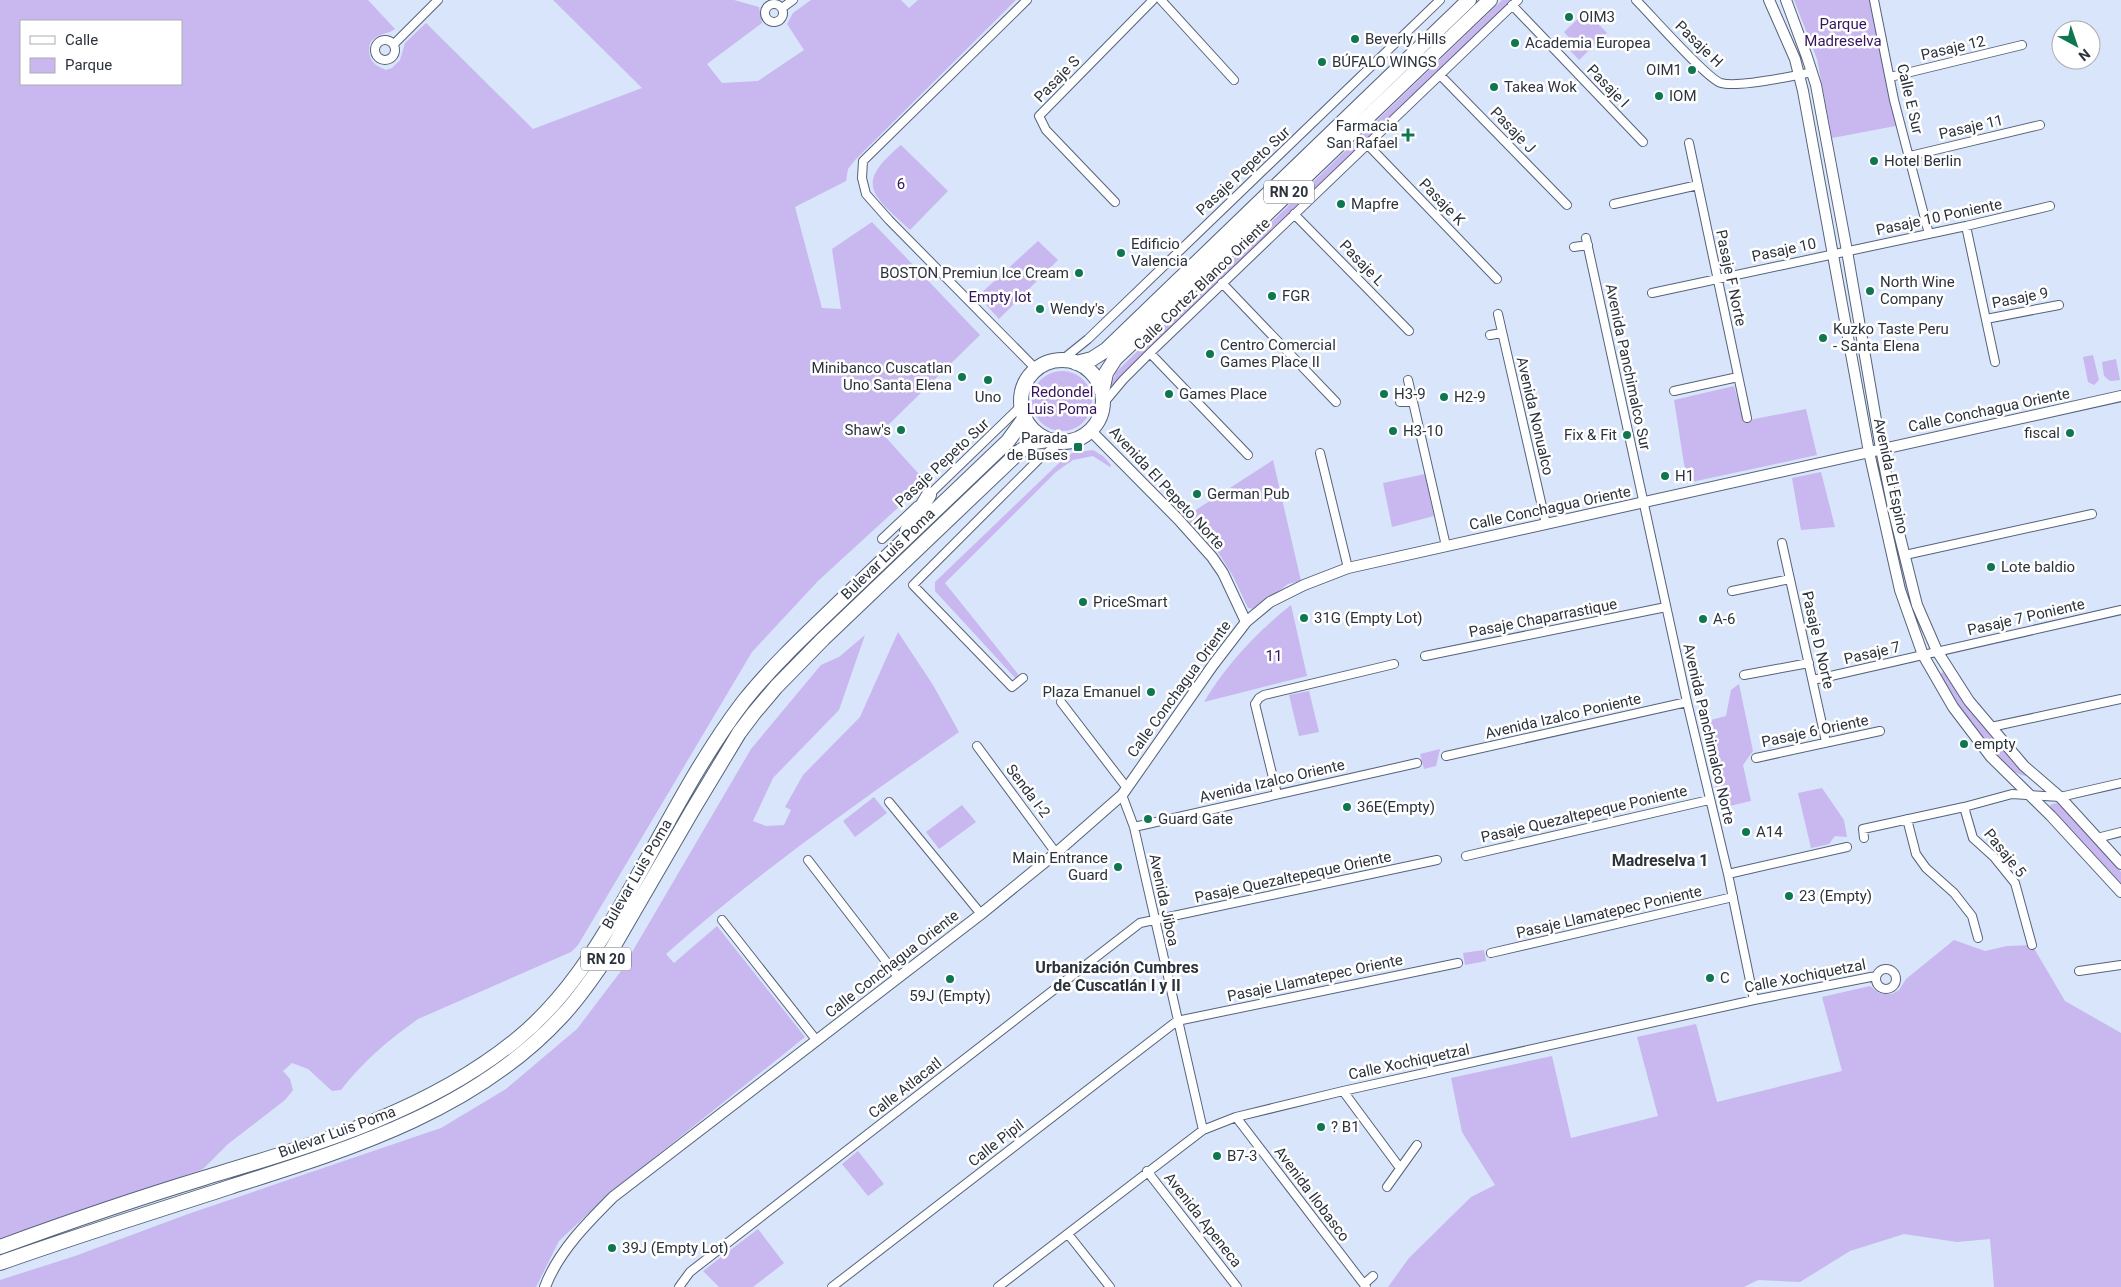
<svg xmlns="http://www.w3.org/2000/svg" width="2121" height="1287" viewBox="0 0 2121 1287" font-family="Roboto,sans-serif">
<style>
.green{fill:#c9b7ef;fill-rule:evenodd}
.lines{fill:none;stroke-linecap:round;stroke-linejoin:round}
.street-casing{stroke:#55637a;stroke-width:10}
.secondary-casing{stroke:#55637a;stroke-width:12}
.highway-casing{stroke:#55637a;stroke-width:16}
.street{stroke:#fff;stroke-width:8}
.secondary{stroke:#fff;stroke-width:10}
.highway{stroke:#fff;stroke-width:14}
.poi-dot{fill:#0e7750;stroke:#fff;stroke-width:2}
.labels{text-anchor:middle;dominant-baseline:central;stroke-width:5;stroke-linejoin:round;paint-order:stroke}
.shield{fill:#fff;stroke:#6b7077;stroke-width:1}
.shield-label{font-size:14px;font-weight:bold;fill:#2c333d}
.poi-label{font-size:15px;fill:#2c333d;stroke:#fff;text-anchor:start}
.park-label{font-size:15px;fill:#35165c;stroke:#fff}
.street-label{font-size:15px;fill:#2c333d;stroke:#fff}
.neighbourhood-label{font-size:16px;font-weight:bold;fill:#2c333d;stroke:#fff}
</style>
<rect width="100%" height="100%" fill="#d8e5fa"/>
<path class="green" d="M 0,0 L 368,0 L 395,29 C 387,35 378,32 370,43 C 367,58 372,65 386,70 L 392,68 L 400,60 L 405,43 L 426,23 L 533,129 L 642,88 L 553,0 L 734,0 L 759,7 L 762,23 L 707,64 L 722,83 L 758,81 L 804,50 L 787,24 L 793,13 L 811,0 L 901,0 L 909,8 L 918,0 L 1016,0 L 855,160 L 848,169 L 846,181 L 795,207 L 822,308 L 841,309 L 832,249 L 872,222 L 980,335 L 881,432 L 926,482 L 818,581 L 752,652 L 578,945 L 571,952 L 418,1019 C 390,1039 362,1062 341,1090 L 332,1091 L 308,1069 L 292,1063 L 283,1071 L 290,1079 L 293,1090 L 285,1100 L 228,1144 L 203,1169 L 0,1242 ZM 21,21 L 181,21 L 181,84 L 21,84 Z
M 1502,0 L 1514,0 L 1110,389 L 1116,372 Z
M 1794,0 L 1870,0 L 1881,57 L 1901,125 L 1832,138 L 1817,59 Z
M 1586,11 L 1607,33 L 1579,60 L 1566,46 L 1572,41 L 1564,32 Z
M 901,145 L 948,191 L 910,230 C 873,195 853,185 901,145 Z
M 1038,241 L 1058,260 L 999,319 L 978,296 Z
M 2093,355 L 2099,380 L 2094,385 L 2088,382 L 2083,357 Z
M 2116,359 L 2120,380 L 2110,381 L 2104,376 L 2102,362 Z
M1032 401a30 30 0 1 1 60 0a30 30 0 1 1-60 0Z
M 1734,386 L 1744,421 L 1806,409 L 1817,455 L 1687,483 L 1674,400 Z
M 1093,450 L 1103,456 L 1111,465 L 1110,467 L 1093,456 L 1073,460 L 1056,472 L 945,583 L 1018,674 L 1017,680 L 935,591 L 935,582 L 1058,464 L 1072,453 Z
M 1273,460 L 1301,581 L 1288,584 L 1254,609 L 1248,608 L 1234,578 L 1215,547 L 1185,517 Z
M 1821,472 L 1835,527 L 1801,530 L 1792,478 Z
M 1884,473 L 1925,633 L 1923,634 L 1911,613 L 1901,580 L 1880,474 Z
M 1425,474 L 1434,516 L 1392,527 L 1383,483 Z
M 1291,605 L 1307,676 L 1204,702 C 1227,664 1256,633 1291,605 Z
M 898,632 L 933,685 L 959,732 C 860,801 757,873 666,954 L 674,963 L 717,926 L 805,1037 L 610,1193 L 559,1241 L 536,1287 L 0,1287 L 0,1280 L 75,1256 L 188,1214 L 441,1128 L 506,1089 L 577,1029 L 621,971 L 751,749 L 821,665 L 839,657 L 865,635 L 839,710 L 773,778 L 753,821 L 766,826 L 784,825 L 791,810 L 785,807 L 803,775 L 860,717 Z
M 1947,669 L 2026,773 L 2026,776 C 1998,774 1953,698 1939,675 Z
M 1739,684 L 1753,751 L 1743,765 L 1751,801 L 1721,808 L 1699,723 L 1726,716 L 1731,690 Z
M 1309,691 L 1319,732 L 1299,736 L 1289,695 Z
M 1440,749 L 1436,766 L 1424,769 L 1420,754 Z
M 1822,788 L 1844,820 L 1847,837 L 1835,836 L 1829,844 L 1811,848 L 1798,793 Z
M 874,797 L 887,813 L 855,837 L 843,821 Z
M 2056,803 L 2061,804 L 2121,872 L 2121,885 L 2051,809 L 2050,805 Z
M 962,805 L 976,822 L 939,849 L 926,832 Z
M 1954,940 L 1985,951 L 2007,946 L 2032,945 L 2065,1001 L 2121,1033 L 2121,1287 L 1994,1287 L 1990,1239 L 1957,1242 L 1904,1234 L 1850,1251 L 1800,1282 L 1758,1280 L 1744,1287 L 1388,1287 L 1409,1258 L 1471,1197 L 1495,1185 L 1462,1132 L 1451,1078 L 1552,1056 L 1571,1138 L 1658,1116 L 1637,1037 L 1696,1024 L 1717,1102 L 1842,1071 L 1822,997 L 1870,986 L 1879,993 L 1892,994 L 1899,990 L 1906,979 Z
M 1484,950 L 1486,961 L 1465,965 L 1463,953 Z
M 858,1151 L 884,1184 L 868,1196 L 842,1164 Z
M 758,1229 L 784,1263 L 753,1287 L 719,1287 L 703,1271 Z"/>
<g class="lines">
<g class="street-casing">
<path id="street" d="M 1027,0 L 863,161 L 862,178 L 866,194 L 889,220 L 1036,369
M 1161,0 L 1234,80
M 1636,0 C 1650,14 1707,79 1721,83 C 1738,88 1793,76 1812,72
M 1874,0 L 1894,100 L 1929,234
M765 13a9 9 0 1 1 18 0a9 9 0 1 1-18 0Z
M 1512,5 L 1643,142
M 782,8 L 793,0
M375 50a10 10 0 1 1 20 0a10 10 0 1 1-20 0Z
M 394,44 L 438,0
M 1440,75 L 1567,205
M 1890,77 L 2022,45
M 1689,143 L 1747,418
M 1367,144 L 1497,279
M 1910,156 L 2040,125
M 1115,202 L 1046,130 L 1039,116 L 1153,0
M 1614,204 L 1698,185
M 1294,214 L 1409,331
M 1966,226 L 1995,362
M 1586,238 L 1687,702 L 1728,874 L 1754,1000
M 1574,247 L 1588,245
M 1222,283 L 1336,402
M 1652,293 L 1966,226 L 2050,206
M 1498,314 L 1546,524
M 1986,319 L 2059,305
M 1490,335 L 1502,333
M 1150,353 L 1248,455
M 1062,360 L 1088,339 L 1440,0
M 1408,380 L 1446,546
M 1674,391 L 1738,377
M 1400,402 L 1413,402
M 1103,404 L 1123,380 L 1150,353 L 1518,0
M 1320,453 L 1348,568
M 927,497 L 1021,406
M 882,539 L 917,506
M 1782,543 L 1826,742
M 1905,555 L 2092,514
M 1732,591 L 1790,579
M 1425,656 L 1666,607
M 1744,675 L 1809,663
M 1023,678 L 1012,687 L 913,585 L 1039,459 L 1061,442
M 1813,680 L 2121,610
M 1061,702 L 1127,788
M 1991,727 L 2121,699
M 977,746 L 1056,853
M 1446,756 L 1687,702
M 1756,758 L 1880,731
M 1277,794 L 1255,704 L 1259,698 L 1264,695 L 1394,664
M 1122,795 L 1134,827 L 1203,1130
M 889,802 L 981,914
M 1907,819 L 1916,854 L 1926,868 L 1954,893 L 1972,916 L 1978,938
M 1134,827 L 1417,763
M 1864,838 L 1863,829 L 1964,807
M 2097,838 L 2121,832
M 1466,856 L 1709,800
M 808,860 L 898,977
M 1728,874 L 1847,847
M 722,920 L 817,1041
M 2032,945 L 2015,883 L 1994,857 L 1973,838 L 1964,807 L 2012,794 L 2060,797 L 2121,783
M 1491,953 L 1733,897
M1876 979a10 10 0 1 1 20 0a10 10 0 1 1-20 0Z
M 2079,971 L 2121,965
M 1343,1091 L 1400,1168
M 1236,1117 L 1366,1287
M 1147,1171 L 1237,1287
M 1387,1187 L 1417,1145
M 1068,1234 L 1110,1287
M 1364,1284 L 1373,1276
M 679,1287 L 690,1272 L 1140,923 L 1437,860
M 832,1287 L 1177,1021 L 1458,963
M 998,1287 L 1203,1130 L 1236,1117 L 1343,1091 L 1754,1000 L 1876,976"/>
</g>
<g class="secondary-casing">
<path id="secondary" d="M 1769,0 L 1795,59 L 1803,91 L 1869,452 L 1900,590 L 1923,655 L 1953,707 L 1991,757 L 2051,816 L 2121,892
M 1786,0 L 1807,57 L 1816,85 L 1847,251 L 1881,449 L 1894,513 L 1917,605 L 1937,651 L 1969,701 L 2024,766 L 2060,797 L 2121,864
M 1090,430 L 1178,519 L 1212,557 L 1223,573 L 1246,622
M 545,1287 C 558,1252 587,1223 613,1197 L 981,914 L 1056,853 L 1122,795 L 1213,665 L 1246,622 L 1270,602 L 1304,585 L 1348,568 L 2121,396"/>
</g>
<g class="highway-casing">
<path id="highway" d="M1021 401a41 41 0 1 1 82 0a41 41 0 1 1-82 0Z
M 1076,363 L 1092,359 L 1106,350 L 1469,0
M 1102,392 L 1106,373 L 1115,359 L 1490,0
M 907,531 L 929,495
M 0,1247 C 68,1222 135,1199 204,1178 C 313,1145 426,1113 516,1040 C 564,1001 596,950 626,897 C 664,831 698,761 744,701 C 776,661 815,626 852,590 C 904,540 956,491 1008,441 L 1024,419
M 0,1263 C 76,1236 153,1212 230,1187 C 349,1149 475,1111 562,1016 C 581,996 597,972 612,949 L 692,811 L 739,733 L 754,713 L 776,687 L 823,639 L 1019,452 L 1034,442 L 1048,440"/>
</g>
<use href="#street" class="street"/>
<use href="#secondary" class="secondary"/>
<use href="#highway" class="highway"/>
</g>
<g class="poi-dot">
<circle cx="1569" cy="17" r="5"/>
<circle cx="1355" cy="39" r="5"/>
<circle cx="1515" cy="43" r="5"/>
<circle cx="1322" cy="62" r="5"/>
<circle cx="1692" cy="70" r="5"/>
<circle cx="1494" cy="87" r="5"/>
<circle cx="1659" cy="96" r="5"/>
<path d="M1405.5 127.5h5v5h5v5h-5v5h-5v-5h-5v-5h5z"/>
<circle cx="1874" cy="161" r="5"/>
<circle cx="1341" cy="204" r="5"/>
<circle cx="1121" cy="253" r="5"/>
<circle cx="1079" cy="273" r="5"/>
<circle cx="1870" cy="291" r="5"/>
<circle cx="1272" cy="296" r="5"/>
<circle cx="1040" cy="309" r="5"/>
<circle cx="1823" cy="338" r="5"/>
<circle cx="1210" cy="354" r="5"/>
<circle cx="962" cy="377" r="5"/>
<circle cx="988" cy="380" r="5"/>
<circle cx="1169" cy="394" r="5"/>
<circle cx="1384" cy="394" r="5"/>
<circle cx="1444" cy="397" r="5"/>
<circle cx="901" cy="430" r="5"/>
<circle cx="1393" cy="431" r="5"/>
<circle cx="2070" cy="433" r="5"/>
<circle cx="1627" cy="435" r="5"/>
<rect x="1073" y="442" width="10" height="10" rx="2.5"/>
<circle cx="1665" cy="476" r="5"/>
<circle cx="1197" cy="494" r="5"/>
<circle cx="1991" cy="567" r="5"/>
<circle cx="1083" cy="602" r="5"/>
<circle cx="1304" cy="618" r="5"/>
<circle cx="1703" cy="619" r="5"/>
<circle cx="1151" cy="692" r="5"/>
<circle cx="1964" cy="744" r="5"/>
<circle cx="1347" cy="807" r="5"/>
<circle cx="1148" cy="819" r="5"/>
<circle cx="1746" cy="832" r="5"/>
<circle cx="1118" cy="867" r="5"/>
<circle cx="1789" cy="896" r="5"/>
<circle cx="1710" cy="978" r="5"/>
<circle cx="950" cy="979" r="5"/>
<circle cx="1321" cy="1127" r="5"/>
<circle cx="1217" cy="1156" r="5"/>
<circle cx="612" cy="1248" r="5"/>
</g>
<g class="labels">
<g class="shield">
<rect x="1264" y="180.5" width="50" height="23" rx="4"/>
<rect x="581" y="947.5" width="50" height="23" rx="4"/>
</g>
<g class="shield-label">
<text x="1289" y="192">RN 20</text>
<text x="606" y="959">RN 20</text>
</g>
<g class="poi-label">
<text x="1579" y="17">OIM3</text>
<text x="1365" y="39">Beverly Hills</text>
<text x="1525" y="43">Academia Europea</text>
<text x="1332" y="62">BÚFALO WINGS</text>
<text x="1682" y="70" text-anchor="end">OIM1</text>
<text x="1504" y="87">Takea Wok</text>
<text x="1669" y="96">IOM</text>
<text x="1398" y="126" text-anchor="end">Farmacia<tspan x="1398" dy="17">San Rafael</tspan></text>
<text x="1884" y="161">Hotel Berlin</text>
<text x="1351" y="204">Mapfre</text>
<text x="1131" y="244">Edificio<tspan x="1131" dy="17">Valencia</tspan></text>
<text x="1069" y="273" text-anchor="end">BOSTON Premiun Ice Cream</text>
<text x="1880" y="282">North Wine<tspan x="1880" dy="17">Company</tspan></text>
<text x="1282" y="296">FGR</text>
<text x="1050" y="309">Wendy's</text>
<text x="1833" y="329">Kuzko Taste Peru<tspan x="1833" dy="17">- Santa Elena</tspan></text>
<text x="1220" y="345">Centro Comercial<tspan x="1220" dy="17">Games Place II</tspan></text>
<text x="952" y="368" text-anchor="end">Minibanco Cuscatlan<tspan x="952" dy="17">Uno Santa Elena</tspan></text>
<text x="1179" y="394">Games Place</text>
<text x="1394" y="394">H3-9</text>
<text x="988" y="397" text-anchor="middle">Uno</text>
<text x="1454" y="397">H2-9</text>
<text x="891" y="430" text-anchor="end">Shaw's</text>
<text x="1403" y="431">H3-10</text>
<text x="2060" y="433" text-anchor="end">fiscal</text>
<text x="1617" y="435" text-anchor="end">Fix &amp; Fit</text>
<text x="1068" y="438" text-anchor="end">Parada<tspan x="1068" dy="17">de Buses</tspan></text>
<text x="1675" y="476">H1</text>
<text x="1207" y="494">German Pub</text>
<text x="2001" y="567">Lote baldio</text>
<text x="1093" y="602">PriceSmart</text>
<text x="1314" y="618">31G (Empty Lot)</text>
<text x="1713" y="619">A-6</text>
<text x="1141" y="692" text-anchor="end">Plaza Emanuel</text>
<text x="1974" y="744">empty</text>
<text x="1357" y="807">36E(Empty)</text>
<text x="1158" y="819">Guard Gate</text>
<text x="1756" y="832">A14</text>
<text x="1108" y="858" text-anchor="end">Main Entrance<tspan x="1108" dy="17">Guard</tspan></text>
<text x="1799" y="896">23 (Empty)</text>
<text x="1720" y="978">C</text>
<text x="950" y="996" text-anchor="middle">59J (Empty)</text>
<text x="1331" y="1127">? B1</text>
<text x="1227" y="1156">B7-3</text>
<text x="622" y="1248">39J (Empty Lot)</text>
</g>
<g class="park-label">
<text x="1843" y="24">Parque<tspan x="1843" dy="17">Madreselva</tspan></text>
<text x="901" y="184">6</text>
<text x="1000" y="297">Empty lot</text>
<text x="1062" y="392">Redondel<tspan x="1062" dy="17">Luis Poma</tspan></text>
<text x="1274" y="656">11</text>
</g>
<g class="street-label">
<text transform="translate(1699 44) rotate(44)">Pasaje H</text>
<text transform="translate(1953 48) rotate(-13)">Pasaje 12</text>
<text transform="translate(1057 79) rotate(-46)">Pasaje S</text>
<text transform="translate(1608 86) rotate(46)">Pasaje I</text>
<text transform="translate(1910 99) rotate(77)">Calle E Sur</text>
<text transform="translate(1971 127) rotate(-13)">Pasaje 11</text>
<text transform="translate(1513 130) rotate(46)">Pasaje J</text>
<text transform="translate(1243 171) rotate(-43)">Pasaje Pepeto Sur</text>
<text transform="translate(1442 202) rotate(46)">Pasaje K</text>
<text transform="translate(1939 217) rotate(-12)">Pasaje 10 Poniente</text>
<text transform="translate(1784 250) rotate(-12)">Pasaje 10</text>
<text transform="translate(1362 263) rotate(46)">Pasaje L</text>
<text transform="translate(1731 278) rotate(78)">Pasaje F Norte</text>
<text transform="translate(1202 284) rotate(-44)">Calle Cortez Blanco Oriente</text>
<text transform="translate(2020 298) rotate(-11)">Pasaje 9</text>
<text transform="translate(1628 367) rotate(78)">Avenida Panchimalco Sur</text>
<text transform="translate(1989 410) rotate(-12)">Calle Conchagua Oriente</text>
<text transform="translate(1535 416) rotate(77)">Avenida Nonualco</text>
<text transform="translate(942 463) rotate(-43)">Pasaje Pepeto Sur</text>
<text transform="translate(1891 476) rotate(78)">Avenida El Espino</text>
<text transform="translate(1167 488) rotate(47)">Avenida El Pepeto Norte</text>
<text transform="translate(1550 508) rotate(-12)">Calle Conchagua Oriente</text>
<text transform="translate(888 554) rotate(-44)">Bulevar Luis Poma</text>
<text transform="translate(2026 617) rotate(-13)">Pasaje 7 Poniente</text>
<text transform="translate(1543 618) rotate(-11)">Pasaje Chaparrastique</text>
<text transform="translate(1818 640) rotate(77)">Pasaje D Norte</text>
<text transform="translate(1872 653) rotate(-13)">Pasaje 7</text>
<text transform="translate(1179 689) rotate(-54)">Calle Conchagua Oriente</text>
<text transform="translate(1563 716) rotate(-13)">Avenida Izalco Poniente</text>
<text transform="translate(1815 731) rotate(-12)">Pasaje 6 Oriente</text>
<text transform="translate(1709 734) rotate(77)">Avenida Panchimalco Norte</text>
<text transform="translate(1272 781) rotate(-13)">Avenida Izalco Oriente</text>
<text transform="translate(1028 791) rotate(53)">Senda I-2</text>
<text transform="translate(1584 814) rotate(-13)">Pasaje Quezaltepeque Poniente</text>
<text transform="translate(2005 853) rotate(51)">Pasaje 5</text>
<text transform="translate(637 874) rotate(-60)">Bulevar Luis Poma</text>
<text transform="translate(1293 877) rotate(-12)">Pasaje Quezaltepeque Oriente</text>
<text transform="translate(1164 900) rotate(78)">Avenida Jiboa</text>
<text transform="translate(1609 912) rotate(-13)">Pasaje Llamatepec Poniente</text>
<text transform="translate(892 964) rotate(-38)">Calle Conchagua Oriente</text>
<text transform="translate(1805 976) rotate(-11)">Calle Xochiquetzal</text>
<text transform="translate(1315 978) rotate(-12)">Pasaje Llamatepec Oriente</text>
<text transform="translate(1409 1062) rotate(-12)">Calle Xochiquetzal</text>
<text transform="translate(905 1088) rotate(-38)">Calle Atlacatl</text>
<text transform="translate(337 1132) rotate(-20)">Bulevar Luis Poma</text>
<text transform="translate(996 1143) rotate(-38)">Calle Pipil</text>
<text transform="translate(1312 1194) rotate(53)">Avenida Ilobasco</text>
<text transform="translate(1203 1220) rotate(52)">Avenida Apeneca</text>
</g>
<g class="neighbourhood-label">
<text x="1660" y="860">Madreselva 1</text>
<text x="1117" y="967">Urbanización Cumbres<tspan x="1117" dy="18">de Cuscatlán I y II</tspan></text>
</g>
</g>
<rect x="20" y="20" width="162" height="65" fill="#ffffff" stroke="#abadb1"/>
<rect x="30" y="36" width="25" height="8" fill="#ffffff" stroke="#abadb1"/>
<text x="65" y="45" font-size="15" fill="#2c333d">Calle</text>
<rect x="30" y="58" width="25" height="15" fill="#c9b7ef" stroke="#abadb1"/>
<text x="65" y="70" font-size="15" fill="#2c333d">Parque</text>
<g transform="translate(2076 45) rotate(140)"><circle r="24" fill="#ffffff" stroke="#abadb1"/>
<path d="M0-4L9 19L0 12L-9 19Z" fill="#0e7750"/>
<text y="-8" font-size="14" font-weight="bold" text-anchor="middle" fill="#2c333d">N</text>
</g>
</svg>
